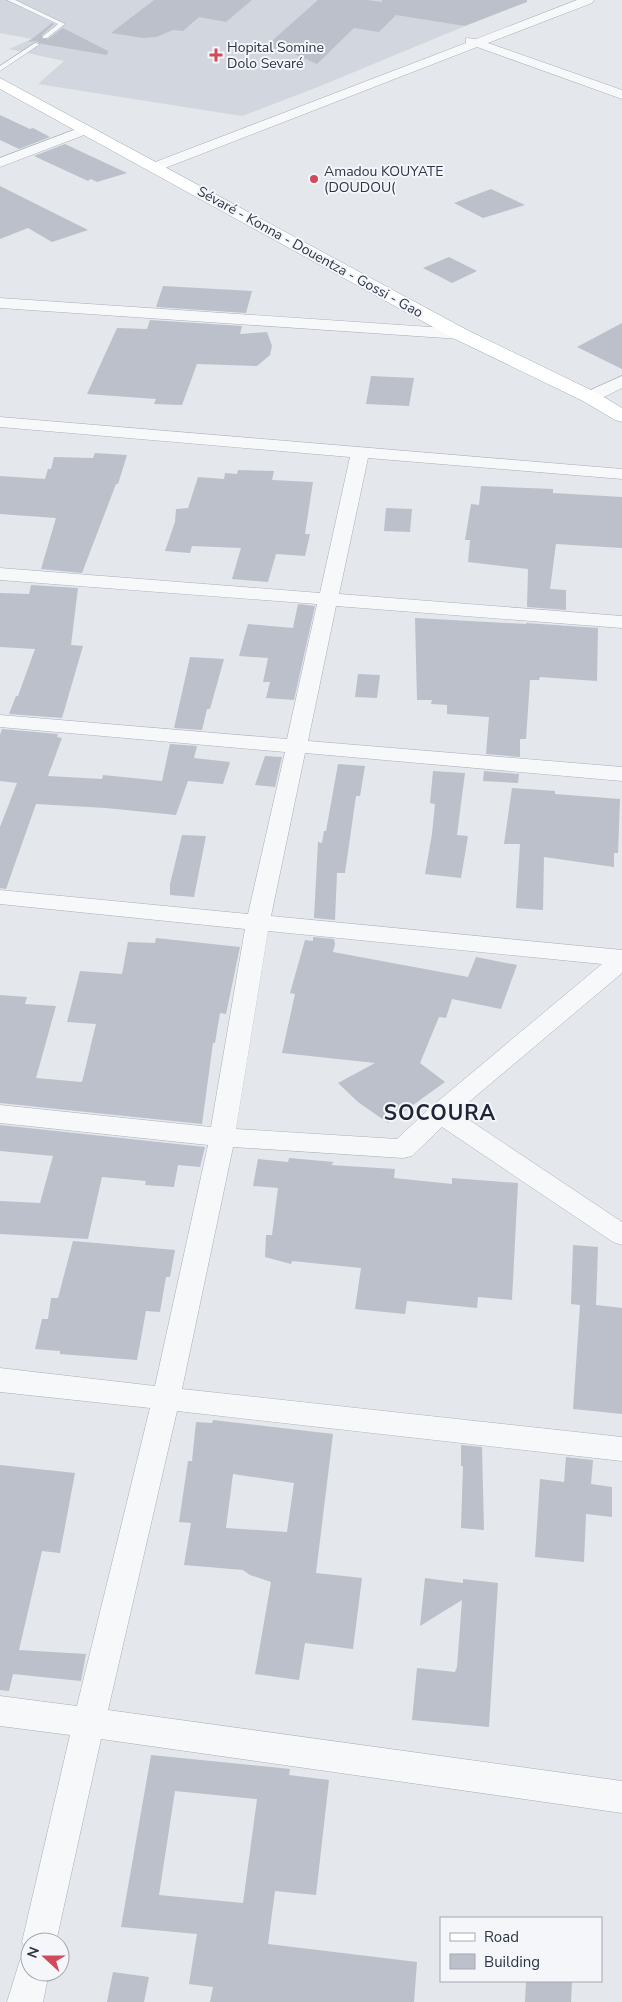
<svg xmlns="http://www.w3.org/2000/svg" width="622" height="2002" viewBox="0 0 622 2002" font-family="'Nunito Sans',sans-serif">
<style>
.built{fill:#d2d6de}
.building{fill:#bbc0ca;fill-rule:evenodd}
.lines{fill:none;stroke-linecap:round;stroke-linejoin:round}
.lane-casing{stroke:#a9aeb7;stroke-width:1}
.street-casing{stroke:#a9aeb7;stroke-width:1}
.primary-casing{stroke:#a3abb8;stroke-width:1}
.lane{fill:#f7f8fa;fill-rule:evenodd}
.street{fill:#f7f8fa;fill-rule:evenodd}
.primary{fill:#fff;fill-rule:evenodd}
.poi-dot{fill:#d1495b;stroke:#f4f6f9;stroke-width:2}
.labels{text-anchor:middle;dominant-baseline:central;stroke-width:4;stroke-linejoin:round;paint-order:stroke}
.far-poi-label{font-size:14px;fill:#2b3445;stroke:#f4f6f9;text-anchor:start}
.far-street-label{font-size:14px;fill:#2b3445;stroke:#f4f6f9}
.district-label{font-size:21px;font-weight:bold;letter-spacing:1px;fill:#1d2536;stroke:#f4f6f9}
</style>
<rect width="100%" height="100%" fill="#e4e7ec"/>
<path class="built" d="M 0,0 L 516,0 L 465,26 L 318,87 L 242,116 L 38,84 L 64,61 L 9,49 L 32,39 L 0,33 Z"/>
<path class="building" d="M 154,0 L 252,0 L 226,22 L 199,17 L 183,31 L 173,30 L 156,37 L 143,38 L 111,33 Z
M 318,0 L 367,0 L 382,2 L 382,0 L 527,0 L 527,2 L 465,26 L 396,15 L 379,32 L 354,28 L 317,64 L 287,51 L 265,47 Z
M 52,23 L 54,24 L 42,35 L 42,39 L 48,39 L 63,28 L 108,51 L 107,55 L 42,44 L 35,41 L 28,42 Z
M 0,115 L 30,129 L 33,128 L 50,137 L 19,149 L 0,140 Z
M 65,144 L 67,145 L 127,173 L 97,182 L 91,179 L 88,181 L 34,156 Z
M 0,186 L 88,230 L 52,242 L 28,228 L 0,239 Z
M 491,189 L 525,205 L 483,218 L 454,203 Z
M 449,257 L 477,271 L 452,283 L 423,268 Z
M 163,286 L 252,291 L 246,313 L 156,307 Z
M 150,320 L 242,326 L 240,334 L 267,332 L 272,346 L 270,355 L 257,366 L 197,364 L 182,405 L 154,404 L 156,399 L 87,394 L 117,328 L 147,329 Z
M 622,323 L 622,369 L 577,347 Z
M 371,376 L 414,378 L 409,406 L 366,404 Z
M 95,453 L 127,455 L 118,484 L 116,484 L 82,573 L 41,569 L 56,518 L 0,514 L 0,476 L 45,479 L 48,469 L 51,469 L 54,457 L 93,458 Z
M 238,470 L 274,471 L 272,480 L 313,482 L 305,534 L 310,534 L 305,556 L 276,554 L 268,582 L 232,579 L 241,548 L 192,546 L 190,553 L 165,551 L 175,522 L 176,509 L 188,508 L 198,477 L 224,479 L 225,473 L 237,474 Z
M 481,486 L 553,489 L 553,493 L 622,497 L 622,548 L 556,544 L 550,589 L 566,590 L 566,610 L 527,607 L 528,569 L 468,562 L 470,540 L 465,540 L 471,504 L 479,505 Z
M 386,508 L 412,509 L 410,532 L 384,531 Z
M 31,585 L 78,588 L 71,645 L 83,646 L 62,718 L 9,714 L 16,696 L 18,696 L 35,649 L 0,647 L 0,593 L 29,594 Z
M 298,604 L 315,606 L 294,700 L 266,698 L 270,682 L 263,682 L 268,658 L 239,656 L 248,624 L 293,628 Z
M 415,618 L 526,624 L 526,623 L 598,628 L 597,681 L 540,677 L 539,680 L 530,680 L 526,739 L 520,739 L 520,757 L 486,754 L 489,717 L 447,714 L 447,705 L 431,704 L 432,700 L 417,700 Z
M 190,657 L 224,659 L 210,709 L 207,709 L 202,730 L 174,728 Z
M 358,674 L 380,675 L 377,698 L 355,697 Z
M 2,729 L 58,734 L 57,737 L 62,738 L 48,776 L 102,779 L 103,775 L 162,781 L 170,744 L 197,746 L 194,758 L 230,762 L 223,784 L 188,781 L 176,815 L 106,808 L 36,804 L 6,889 L 0,888 L 0,827 L 17,783 L 0,781 L 0,735 Z
M 265,756 L 282,757 L 275,787 L 255,785 Z
M 338,764 L 365,766 L 360,796 L 356,796 L 345,873 L 337,873 L 335,920 L 314,918 L 318,842 L 322,843 L 324,831 L 326,831 Z
M 433,771 L 465,773 L 457,835 L 468,836 L 461,878 L 425,874 L 432,834 L 435,804 L 430,803 Z
M 484,771 L 519,774 L 518,783 L 483,781 Z
M 512,788 L 555,791 L 555,794 L 620,799 L 618,853 L 614,853 L 614,867 L 544,857 L 543,910 L 516,908 L 520,844 L 504,844 Z
M 182,835 L 206,836 L 194,897 L 170,895 L 170,884 Z
M 313,937 L 334,939 L 335,944 L 333,952 L 468,977 L 476,957 L 517,965 L 501,1009 L 452,999 L 446,1018 L 439,1017 L 420,1063 L 445,1082 L 388,1123 L 358,1102 L 338,1083 L 375,1063 L 282,1053 L 295,994 L 290,993 L 305,940 L 313,941 Z
M 156,938 L 240,947 L 226,1014 L 220,1013 L 215,1043 L 213,1043 L 202,1124 L 0,1103 L 0,995 L 27,997 L 25,1004 L 56,1006 L 36,1078 L 82,1082 L 96,1024 L 67,1022 L 80,971 L 122,974 L 128,942 L 155,943 Z
M 0,1125 L 205,1147 L 200,1167 L 178,1165 L 174,1187 L 145,1185 L 146,1181 L 102,1177 L 88,1239 L 0,1234 L 0,1201 L 40,1203 L 53,1156 L 0,1151 Z
M 289,1158 L 334,1162 L 331,1165 L 395,1169 L 394,1178 L 452,1184 L 452,1178 L 518,1183 L 512,1300 L 478,1297 L 477,1308 L 407,1301 L 405,1314 L 355,1309 L 361,1268 L 292,1261 L 291,1264 L 265,1257 L 266,1235 L 272,1235 L 278,1188 L 253,1186 L 258,1159 L 288,1162 Z
M 73,1241 L 175,1250 L 170,1277 L 166,1277 L 160,1312 L 146,1311 L 137,1360 L 60,1354 L 60,1351 L 35,1349 L 42,1319 L 48,1319 L 51,1298 L 58,1298 Z
M 573,1245 L 598,1247 L 596,1305 L 622,1308 L 622,1414 L 573,1409 L 580,1305 L 571,1304 Z
M 213,1420 L 333,1434 L 316,1573 L 362,1578 L 353,1649 L 305,1643 L 299,1680 L 255,1674 L 271,1582 L 250,1575 L 243,1570 L 184,1565 L 191,1523 L 179,1522 L 188,1461 L 192,1461 L 196,1422 L 212,1423 ZM 233,1474 L 294,1483 L 287,1532 L 226,1528 Z
M 461,1445 L 482,1447 L 484,1530 L 461,1528 L 463,1466 L 461,1466 Z
M 566,1457 L 593,1460 L 591,1484 L 612,1487 L 612,1517 L 586,1514 L 584,1562 L 535,1557 L 540,1479 L 564,1482 Z
M 0,1465 L 75,1473 L 60,1553 L 42,1551 L 19,1650 L 86,1654 L 81,1681 L 13,1674 L 9,1691 L 0,1690 Z
M 425,1578 L 463,1583 L 463,1579 L 498,1583 L 489,1727 L 412,1720 L 417,1668 L 455,1672 L 457,1667 L 462,1600 L 420,1626 Z
M 151,1755 L 290,1769 L 289,1775 L 329,1780 L 316,1895 L 275,1891 L 268,1944 L 417,1962 L 414,2002 L 210,2002 L 213,1987 L 189,1984 L 197,1934 L 121,1927 ZM 175,1791 L 257,1799 L 243,1903 L 159,1895 Z
M 113,1972 L 149,1977 L 144,2002 L 107,2002 Z
M 526,1981 L 572,1981 L 571,2002 L 525,2002 Z"/>
<g class="lines">
<g class="lane-casing">
<path id="lane" d="M 7,0 L 15,0 L 65,24 L 47,38 L 43,38 L 43,36 L 58,24 Z
M 35,43 L 40,44 L 0,71 L 0,66 Z"/>
</g>
<g class="street-casing">
<path id="street" d="M 577,0 L 594,0 L 592,3 L 488,43 L 622,90 L 622,99 L 477,47 L 160,170 L 150,170 L 148,167 L 150,164 L 466,43 L 466,38 L 476,39 Z
M 87,125 L 94,129 L 92,132 L 0,167 L 0,158 Z
M 0,298 L 460,329 L 466,331 L 468,334 L 466,337 L 460,339 L 0,308 Z
M 622,376 L 622,388 L 596,401 L 584,401 L 582,397 L 584,393 Z
M 0,417 L 622,469 L 622,479 L 368,458 L 339,594 L 622,616 L 622,628 L 336,606 L 308,741 L 622,767 L 622,781 L 305,753 L 271,916 L 622,950 L 622,973 L 457,1112 L 622,1222 L 622,1245 L 613,1242 L 442,1127 L 412,1156 L 403,1158 L 233,1147 L 182,1389 L 622,1437 L 622,1461 L 177,1411 L 108,1710 L 622,1781 L 622,1813 L 101,1739 L 56,1942 L 30,1942 L 30,1972 L 49,1972 L 43,2002 L 7,2002 L 20,1960 L 30,1955 L 27,1954 L 22,1942 L 70,1735 L 0,1726 L 0,1696 L 77,1706 L 150,1408 L 0,1392 L 0,1368 L 155,1386 L 208,1145 L 0,1123 L 0,1105 L 211,1127 L 245,929 L 0,904 L 0,890 L 248,914 L 285,752 L 0,727 L 0,715 L 287,739 L 317,604 L 0,580 L 0,568 L 320,593 L 350,457 L 0,427 ZM 268,931 L 602,964 L 431,1107 L 397,1139 L 236,1129 Z"/>
</g>
<g class="primary-casing">
<path id="primary" d="M 0,78 L 467,330 L 597,393 L 622,408 L 622,422 L 615,420 L 583,401 L 453,338 L 0,89 Z"/>
</g>
<use href="#lane" class="lane"/>
<use href="#street" class="street"/>
<use href="#primary" class="primary"/>
</g>
<g class="poi-dot">
<path d="M213.5 47.5h5v5h5v5h-5v5h-5v-5h-5v-5h5z"/>
<circle cx="314" cy="179" r="5"/>
</g>
<g class="labels">
<g class="far-poi-label">
<text x="227" y="47">Hopital Somine<tspan x="227" dy="16">Dolo Sevaré</tspan></text>
<text x="324" y="171">Amadou KOUYATE<tspan x="324" dy="16">(DOUDOU(</tspan></text>
</g>
<g class="far-street-label">
<text transform="translate(310 252) rotate(29)">Sévaré - Konna - Douentza - Gossi - Gao</text>
</g>
<g class="district-label">
<text x="440" y="1113">SOCOURA</text>
</g>
</g>
<rect x="440" y="1917" width="162" height="65" fill="#f4f6f9" stroke="#a4a8b1"/>
<rect x="450" y="1933" width="25" height="8" fill="#ffffff" stroke="#a4a8b1"/>
<text x="484" y="1942" font-size="15" fill="#2b3445">Road</text>
<rect x="450" y="1954" width="25" height="15" fill="#bbc0ca" stroke="#a4a8b1"/>
<text x="484" y="1967" font-size="15" fill="#2b3445">Building</text>
<g transform="translate(45 1957) rotate(291)"><circle r="24" fill="#f4f6f9" stroke="#a4a8b1"/>
<path d="M0-4L9 19L0 12L-9 19Z" fill="#d1495b"/>
<text y="-8" font-size="14" font-weight="bold" text-anchor="middle" fill="#2b3445">N</text>
</g>
</svg>
